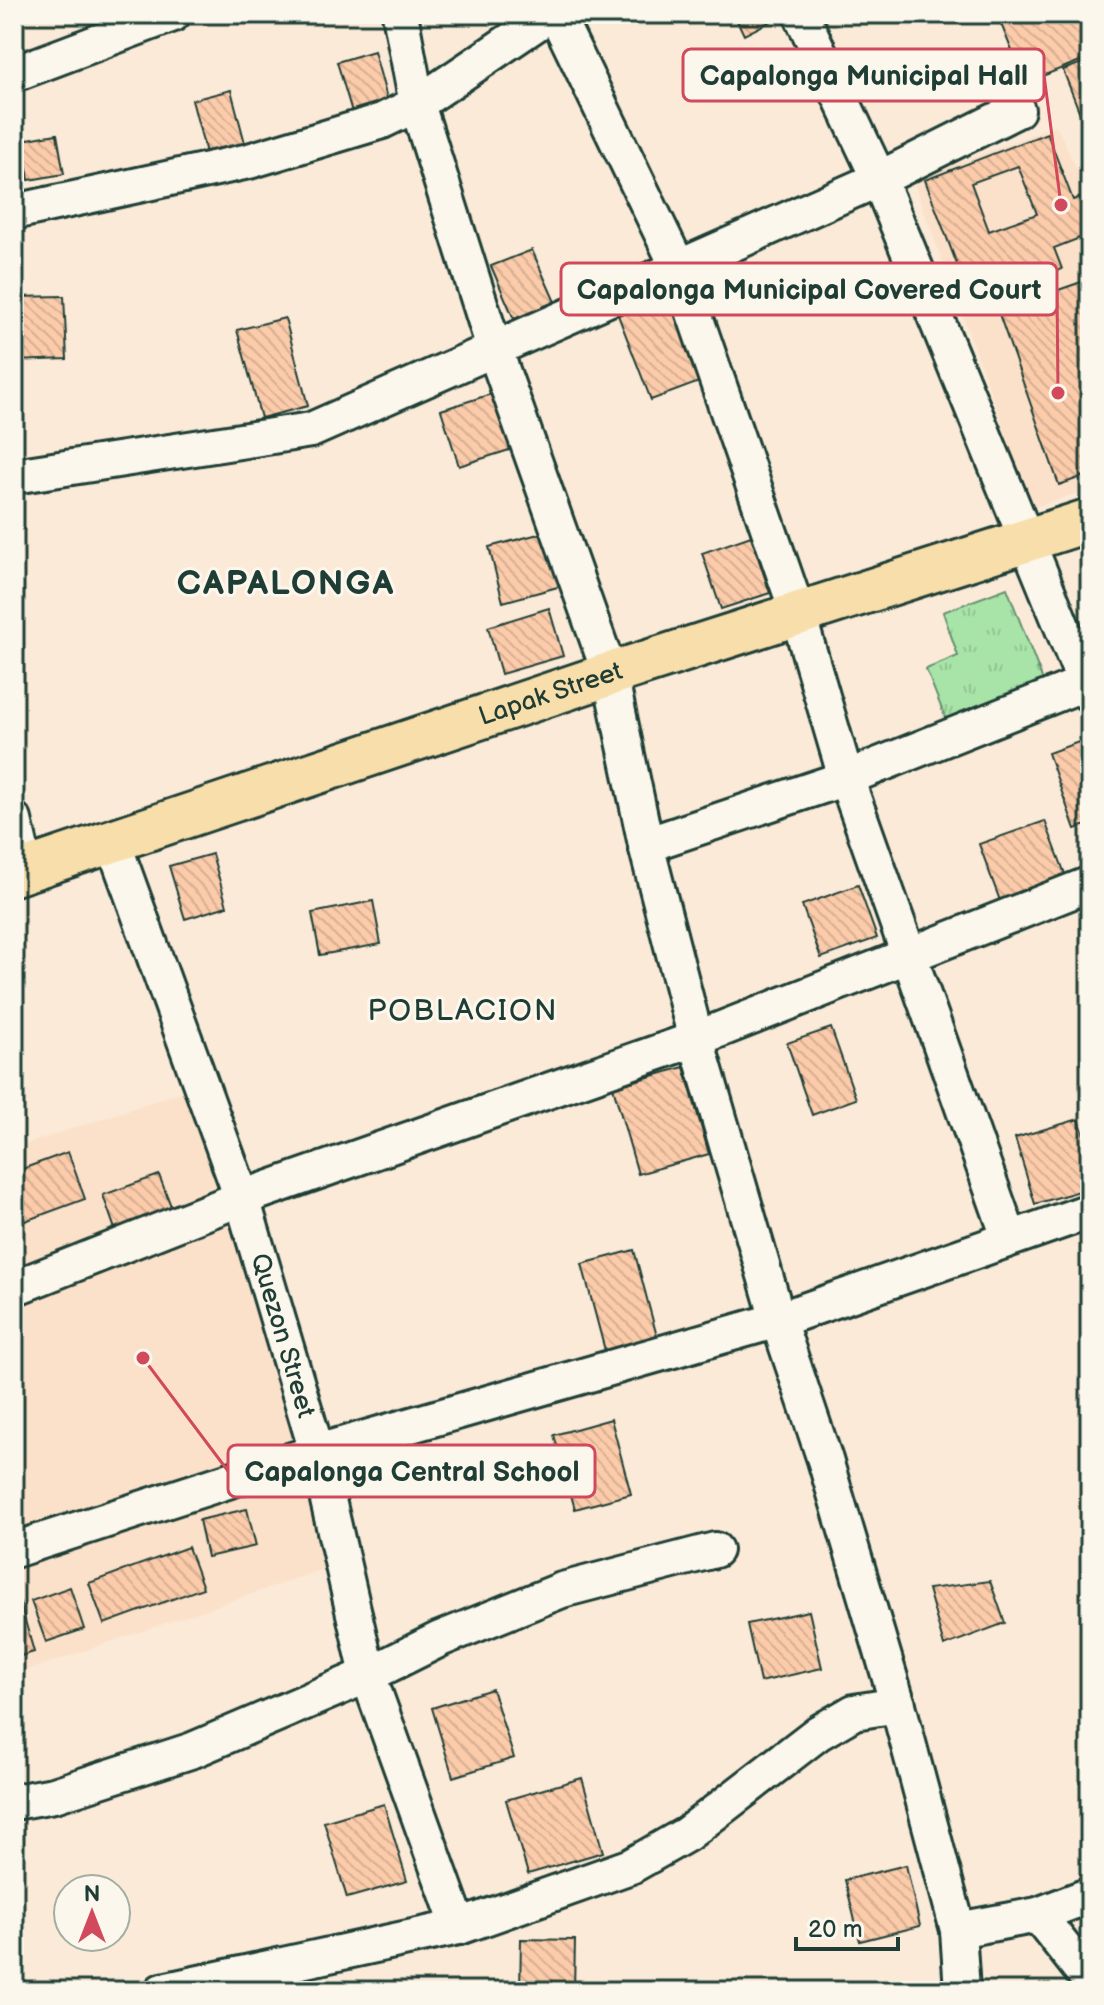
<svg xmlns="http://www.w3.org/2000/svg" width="1104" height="2005" viewBox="0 0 1104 2005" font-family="'Balsamiq Sans',sans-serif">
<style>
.built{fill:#fbe1ca}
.grass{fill:url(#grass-tufts);stroke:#64906e;stroke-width:2}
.building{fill:url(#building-back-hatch);stroke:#1f3d34;stroke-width:2;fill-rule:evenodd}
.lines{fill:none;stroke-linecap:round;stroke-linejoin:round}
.minor-casing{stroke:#1f3d34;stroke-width:40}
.major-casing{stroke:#1f3d34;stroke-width:48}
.minor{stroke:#fbf7ec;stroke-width:34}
.major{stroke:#f8deab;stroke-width:42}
.labels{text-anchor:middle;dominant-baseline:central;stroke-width:6;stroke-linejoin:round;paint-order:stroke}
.street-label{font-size:26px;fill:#1f3d34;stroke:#fbf7ec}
.quarter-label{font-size:30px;letter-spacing:2px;fill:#1f3d34;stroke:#fbf7ec}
.district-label{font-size:34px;font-weight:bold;letter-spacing:2px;fill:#1f3d34;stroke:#fbf7ec}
.leader{fill:none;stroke:#d1495b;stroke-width:3}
.callout-dot{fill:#d1495b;stroke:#fbf7ec;stroke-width:3}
.callout{fill:#fbf7ec;stroke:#d1495b;stroke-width:3}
.callout-label{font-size:28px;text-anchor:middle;font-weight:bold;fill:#1f3d34}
</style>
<defs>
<pattern id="grass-tufts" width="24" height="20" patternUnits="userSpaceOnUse" patternTransform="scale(2)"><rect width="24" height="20" fill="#a8e3a8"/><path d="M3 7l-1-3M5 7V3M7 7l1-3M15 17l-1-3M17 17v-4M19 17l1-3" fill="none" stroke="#90c491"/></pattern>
<pattern id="building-back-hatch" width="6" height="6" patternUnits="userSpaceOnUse" patternTransform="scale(2)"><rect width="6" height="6" fill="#fbcbaa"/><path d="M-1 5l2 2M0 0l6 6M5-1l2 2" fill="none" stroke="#d7af93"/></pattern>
</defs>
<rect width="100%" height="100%" fill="#fbead8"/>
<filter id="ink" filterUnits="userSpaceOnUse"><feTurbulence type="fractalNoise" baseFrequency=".0125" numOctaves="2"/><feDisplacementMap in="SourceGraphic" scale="16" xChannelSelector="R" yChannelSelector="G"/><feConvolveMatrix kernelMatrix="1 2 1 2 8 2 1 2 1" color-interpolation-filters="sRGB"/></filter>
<g filter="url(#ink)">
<path class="built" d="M 1056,125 L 1090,197 L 1090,489 L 1033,508 L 913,181 Z
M 196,1087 L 330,1567 L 14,1675 L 14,1148 Z"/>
<path class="grass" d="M 1007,588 L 1045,686 L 947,722 L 926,669 L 958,656 L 943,612 Z"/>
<path class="building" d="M 734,14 L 785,14 L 744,35 Z
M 997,14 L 1090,14 L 1090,57 L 1025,83 Z
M 374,51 L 388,102 L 352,112 L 337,62 Z
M 1090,60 L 1090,139 L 1063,70 Z
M 231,90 L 245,143 L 206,153 L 192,100 Z
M 1047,133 L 1073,200 L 1084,196 L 1090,211 L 1090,234 L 1054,248 L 1062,269 L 1023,284 L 1015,264 L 964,283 L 925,180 ZM 1018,166 L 1037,214 L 989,231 L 971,183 Z
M 57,134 L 64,174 L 29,180 L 22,140 Z
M 532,250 L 555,302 L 514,319 L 491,266 Z
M 1090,279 L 1090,474 L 1059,485 L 998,311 Z
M 64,296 L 67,359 L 14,361 L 14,297 Z
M 669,296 L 702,381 L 651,400 L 618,315 Z
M 285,318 L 308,406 L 261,418 L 237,330 Z
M 507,389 L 525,445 L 459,466 L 441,410 Z
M 550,531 L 565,585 L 503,602 L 489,547 Z
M 751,536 L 770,593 L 721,609 L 702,553 Z
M 549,608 L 563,656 L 501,674 L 488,627 Z
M 1090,738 L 1090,824 L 1075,829 L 1048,753 Z
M 1045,821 L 1068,882 L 1002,906 L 979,844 Z
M 212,854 L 227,906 L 185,919 L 169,866 Z
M 858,885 L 877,938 L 821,958 L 802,905 Z
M 373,901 L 381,944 L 320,955 L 312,913 Z
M 831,1028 L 856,1099 L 812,1115 L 787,1043 Z
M 684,1067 L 709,1154 L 638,1174 L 613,1087 Z
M 1079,1119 L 1090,1154 L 1090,1188 L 1035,1204 L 1015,1138 Z
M 68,1152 L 85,1199 L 14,1225 L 14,1172 Z
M 159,1175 L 174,1214 L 117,1235 L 103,1195 Z
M 634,1250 L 659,1344 L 607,1358 L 582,1264 Z
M 611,1419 L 631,1494 L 575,1509 L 554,1435 Z
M 247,1509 L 256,1546 L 207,1557 L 199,1520 Z
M 188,1547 L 203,1588 L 104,1624 L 89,1583 Z
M 990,1581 L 1005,1623 L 944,1646 L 928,1589 Z
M 70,1587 L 84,1629 L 46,1642 L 31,1601 Z
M 16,1589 L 34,1652 L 14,1658 L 14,1590 Z
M 809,1611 L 822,1668 L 760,1682 L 747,1624 Z
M 492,1689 L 514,1758 L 453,1777 L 432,1708 Z
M 582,1778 L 603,1852 L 528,1874 L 506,1800 Z
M 384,1804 L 407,1881 L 347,1898 L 324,1822 Z
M 906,1865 L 920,1926 L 860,1941 L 845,1880 Z
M 521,1939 L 575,1940 L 574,1991 L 520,1991 Z"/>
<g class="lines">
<g class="minor-casing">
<g id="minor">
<path d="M 400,14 L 417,104 L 494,348 L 610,674 L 646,845 L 696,1039 L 778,1320 L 825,1460 L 898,1705 L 958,1930 L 962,1991"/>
<path d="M 556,14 L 678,267 L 798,614 L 846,778 L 1009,1237"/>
<path d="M 801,14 L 879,179 L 1090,695"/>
<path d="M 14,74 L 173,14"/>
<path d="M 14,212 L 249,161 L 382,121 L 417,104 L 550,14"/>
<path d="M 14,476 L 311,430 L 879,179 L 1017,110"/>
<path d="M 14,820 L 26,871"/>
<path id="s1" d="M 113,842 L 242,1198 L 317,1452 L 368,1675 L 459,1927"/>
<path d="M 646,845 L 846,778 L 1090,681"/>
<path d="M 14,1288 L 242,1198 L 696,1039 L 1090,884"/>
<path d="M 14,1550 L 317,1452 L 778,1320 L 1090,1211"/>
<path d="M 14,1802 L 54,1795 L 193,1750 L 368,1675 L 440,1639 L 562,1590 L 715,1550"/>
<path d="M 1038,1915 L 1090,1981"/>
<path d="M 958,1930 L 1038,1915 L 1090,1895"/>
<path d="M 162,1991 L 459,1927 L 631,1866 L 687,1834 L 818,1733 L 854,1712 L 898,1705"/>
</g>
</g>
<g class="major-casing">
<g id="major">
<path id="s2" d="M 14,874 L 610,674 L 1090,520"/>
</g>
</g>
<use href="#minor" class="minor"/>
<use href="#major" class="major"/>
</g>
</g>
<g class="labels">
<g class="street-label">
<text stroke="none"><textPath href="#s2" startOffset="566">Lapak Street</textPath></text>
<text stroke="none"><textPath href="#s1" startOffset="522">Quezon Street</textPath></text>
</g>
<g class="quarter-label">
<text x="463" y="1011">POBLACION</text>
</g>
<g class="district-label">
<text x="286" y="583">CAPALONGA</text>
</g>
</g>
<path class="leader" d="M1061 205L1044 75M1058 393L1057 289M143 1358L228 1471"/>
<g class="callout-dot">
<circle cx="1061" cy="205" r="8"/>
<circle cx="1058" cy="393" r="8"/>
<circle cx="143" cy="1358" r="8"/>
</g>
<g class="callout">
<rect x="683" y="49" width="361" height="52" rx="8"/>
<rect x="561" y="263" width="496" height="52" rx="8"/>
<rect x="228" y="1445" width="367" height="52" rx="8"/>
</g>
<g class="callout-label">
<text x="864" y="85">Capalonga Municipal Hall</text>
<text x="809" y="299">Capalonga Municipal Covered Court</text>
<text x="412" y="1481">Capalonga Central School</text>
</g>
<rect width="1104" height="2005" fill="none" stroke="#fbf7ec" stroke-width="48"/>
<rect x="24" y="24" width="1056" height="1957" fill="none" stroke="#1f3d34" stroke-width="3" filter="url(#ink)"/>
<g transform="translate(92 1913)"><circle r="38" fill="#fbf7ec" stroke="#a3ada2" stroke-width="2"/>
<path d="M0-6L14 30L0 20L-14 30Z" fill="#d1495b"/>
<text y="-12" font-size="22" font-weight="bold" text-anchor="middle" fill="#1f3d34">N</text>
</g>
<path d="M796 1937v12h102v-12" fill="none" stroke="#1f3d34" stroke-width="4"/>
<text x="808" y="1937" font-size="24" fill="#1f3d34" stroke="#fbf7ec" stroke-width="6" paint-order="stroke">20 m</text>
</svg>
